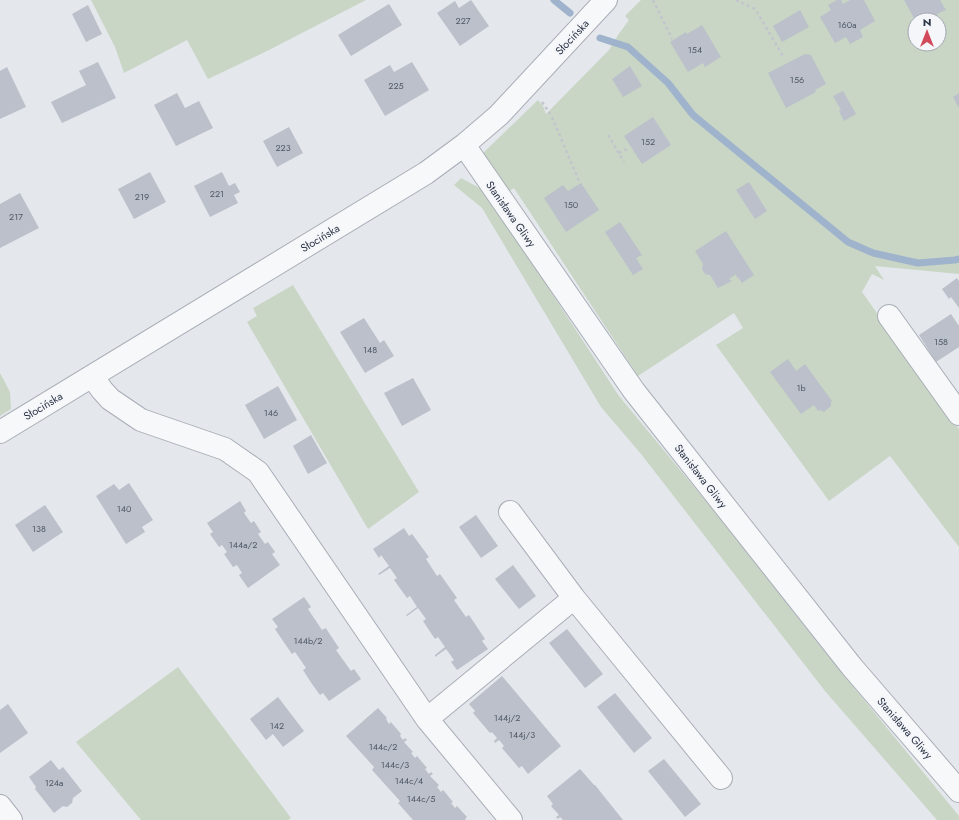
<svg xmlns="http://www.w3.org/2000/svg" width="959" height="820" viewBox="0 0 959 820" font-family="Jost,sans-serif">
<style>
.green{fill:#c9d6c5;fill-rule:evenodd}
.lines{fill:none;stroke-linecap:round;stroke-linejoin:round}
.stream{stroke:#9fb4cc;stroke-width:7}
.building{fill:#bbc0ca}
.minor-casing{stroke:#a9aeb7;stroke-width:24}
.path{stroke:#c2c5cb;stroke-width:2.5;stroke-dasharray:3 3;stroke-linecap:butt}
.minor{stroke:#f7f8fa;stroke-width:22}
.labels{text-anchor:middle;dominant-baseline:central;stroke-width:4;stroke-linejoin:round;paint-order:stroke}
.number-label{font-size:9px;fill:#4f5766}
.street-label{font-size:11px;fill:#2b3445;stroke:#f4f6f9}
</style>
<rect width="100%" height="100%" fill="#e4e7ec"/>
<path class="green" d="M 91,0 L 366,0 L 269,50 L 208,79 L 187,40 L 124,73 L 115,47 Z
M 641,0 L 959,0 L 959,274 L 875,266 L 884,280 L 872,274 L 862,292 L 959,429 L 959,547 L 890,456 L 829,501 L 716,345 L 743,328 L 734,313 L 638,376 L 514,188 L 508,192 L 482,154 L 538,100 L 543,106 L 546,114 L 609,50 L 618,35 L 629,20 L 625,16 ZM 915,20 L 939,20 L 939,44 L 915,44 Z
M 461,178 L 485,191 L 619,396 L 709,505 L 824,651 L 959,816 L 959,820 L 937,820 L 825,691 L 641,454 L 601,407 L 482,208 L 454,185 Z
M 293,285 L 419,492 L 368,529 L 247,322 L 257,316 L 253,308 Z
M 0,373 L 10,392 L 11,409 L 0,416 Z
M 178,667 L 291,818 L 288,820 L 141,820 L 76,742 Z"/>
<g class="lines">
<path class="stream" d="M 554,0 L 570,13
M 600,38 L 628,47 L 668,83 L 693,115 L 848,242 L 873,253 L 918,263 L 955,260 L 959,259"/>
</g>
<path class="building" d="M 471,0 L 489,26 L 460,46 L 437,13 L 455,1 L 459,8 Z
M 837,0 L 841,0 L 843,4 L 850,0 L 864,0 L 875,21 L 860,30 L 863,37 L 850,44 L 846,37 L 835,43 L 820,17 L 831,10 L 828,5 Z
M 904,0 L 940,0 L 946,10 L 937,14 L 936,18 L 933,20 L 915,20 Z
M 389,4 L 402,25 L 351,56 L 338,35 Z
M 88,5 L 102,34 L 86,42 L 72,14 Z
M 800,10 L 809,27 L 782,42 L 773,26 Z
M 702,25 L 721,57 L 705,67 L 703,63 L 688,72 L 670,42 L 686,32 L 687,34 Z
M 805,54 L 811,55 L 826,84 L 815,90 L 816,92 L 786,108 L 768,73 Z
M 98,62 L 116,98 L 62,123 L 51,102 L 86,85 L 79,71 Z
M 412,62 L 429,90 L 385,116 L 364,80 L 390,65 L 394,72 Z
M 630,66 L 642,86 L 623,97 L 612,79 Z
M 7,67 L 26,107 L 0,119 L 0,71 Z
M 843,91 L 856,114 L 844,121 L 839,111 L 841,110 L 833,96 Z
M 177,93 L 185,108 L 199,101 L 213,128 L 176,146 L 154,105 Z
M 959,93 L 959,108 L 953,97 Z
M 653,117 L 671,145 L 642,164 L 624,136 Z
M 289,127 L 303,153 L 277,167 L 263,141 Z
M 150,172 L 166,202 L 134,219 L 118,189 Z
M 222,172 L 229,186 L 235,183 L 240,192 L 234,195 L 238,203 L 210,217 L 194,186 Z
M 749,182 L 767,211 L 755,219 L 736,190 Z
M 581,183 L 599,210 L 566,232 L 544,198 L 563,185 L 568,191 Z
M 20,193 L 39,228 L 0,248 L 0,204 Z
M 620,222 L 642,255 L 636,258 L 643,269 L 633,275 L 605,232 Z
M 726,231 L 754,275 L 742,283 L 738,277 L 737,278 L 736,274 L 729,279 L 732,281 L 718,288 L 710,275 L 705,274 L 702,269 L 703,264 L 695,251 Z
M 957,278 L 959,281 L 959,308 L 951,297 L 949,299 L 942,289 Z
M 951,314 L 959,326 L 959,347 L 936,362 L 919,335 Z
M 364,318 L 380,343 L 384,340 L 394,356 L 365,373 L 340,332 Z
M 788,359 L 796,371 L 805,364 L 832,401 L 831,402 L 831,406 L 824,412 L 820,410 L 818,411 L 814,405 L 801,414 L 770,372 Z
M 413,378 L 431,410 L 402,426 L 384,393 Z
M 278,386 L 297,420 L 264,439 L 245,405 Z
M 311,435 L 327,463 L 308,474 L 293,446 Z
M 129,483 L 153,520 L 142,527 L 145,532 L 126,544 L 96,496 L 114,484 L 119,490 Z
M 240,501 L 246,511 L 244,513 L 251,523 L 254,521 L 261,532 L 258,534 L 265,544 L 268,542 L 275,552 L 272,554 L 280,565 L 248,588 L 239,575 L 242,573 L 237,565 L 233,567 L 224,554 L 227,552 L 222,545 L 219,547 L 210,534 L 213,532 L 207,523 Z
M 45,505 L 63,532 L 33,552 L 15,525 Z
M 476,515 L 498,546 L 481,558 L 459,527 Z
M 404,528 L 409,536 L 412,534 L 429,557 L 426,559 L 437,576 L 440,574 L 457,598 L 454,600 L 466,617 L 469,615 L 485,639 L 482,641 L 488,649 L 457,670 L 451,662 L 454,660 L 446,649 L 435,657 L 435,655 L 445,647 L 438,637 L 435,639 L 423,621 L 426,619 L 418,608 L 407,616 L 406,615 L 417,607 L 410,596 L 407,598 L 394,580 L 397,578 L 390,568 L 379,575 L 378,574 L 389,566 L 381,555 L 379,558 L 373,549 Z
M 513,565 L 536,596 L 519,609 L 495,579 Z
M 304,597 L 311,607 L 308,609 L 322,630 L 326,628 L 327,630 L 339,648 L 336,650 L 351,671 L 354,669 L 361,679 L 329,701 L 323,693 L 320,695 L 312,684 L 303,670 L 306,668 L 295,652 L 292,654 L 283,641 L 275,629 L 278,627 L 272,619 Z
M 567,629 L 603,674 L 585,688 L 549,643 Z
M 502,676 L 561,746 L 528,774 L 522,766 L 519,768 L 502,748 L 504,746 L 499,740 L 495,743 L 494,741 L 497,738 L 492,732 L 490,733 L 473,713 L 475,711 L 469,704 Z
M 615,693 L 652,738 L 634,753 L 597,707 Z
M 278,697 L 304,731 L 283,747 L 273,734 L 266,740 L 250,719 Z
M 8,704 L 28,733 L 0,753 L 0,710 Z
M 378,708 L 387,718 L 386,719 L 389,724 L 391,722 L 401,734 L 400,736 L 403,740 L 405,738 L 407,740 L 404,742 L 413,752 L 411,753 L 415,758 L 417,756 L 427,768 L 425,769 L 429,774 L 431,772 L 433,774 L 430,776 L 439,785 L 437,787 L 441,792 L 443,790 L 444,791 L 453,802 L 451,803 L 455,808 L 457,806 L 467,817 L 465,819 L 466,820 L 413,820 L 398,803 L 400,801 L 372,770 L 374,767 L 346,736 Z
M 664,759 L 701,804 L 685,817 L 648,771 Z
M 51,760 L 59,770 L 63,767 L 82,791 L 73,798 L 72,803 L 67,807 L 63,806 L 54,813 L 35,789 L 36,787 L 29,777 Z
M 580,769 L 594,785 L 595,785 L 623,820 L 563,820 L 560,817 L 558,819 L 556,817 L 559,815 L 551,806 L 553,804 L 547,796 Z"/>
<g class="lines">
<g class="minor-casing">
<path id="minor" d="M 464,145 L 634,391 L 852,667 L 959,791
M 889,316 L 959,414
M 92,376 L 102,390 L 110,399 L 141,420 L 225,449 L 258,472 L 427,719 L 511,820
M 0,432 L 426,173 L 464,145 L 499,115 L 606,0
M 510,512 L 574,598 L 721,778
M 427,719 L 574,598
M 0,806 L 11,820"/>
</g>
<path class="path" d="M 653,0 L 672,39
M 736,0 L 755,9 L 783,56
M 542,102 L 551,115 L 579,181
M 608,135 L 624,162
M 619,153 L 627,149"/>
<use href="#minor" class="minor"/>
</g>
<g class="labels">
<g class="number-label">
<text x="463" y="20">227</text>
<text x="847" y="24">160a</text>
<text x="695" y="49">154</text>
<text x="797" y="79">156</text>
<text x="396" y="85">225</text>
<text x="648" y="141">152</text>
<text x="283" y="147">223</text>
<text x="217" y="193">221</text>
<text x="142" y="196">219</text>
<text x="571" y="204">150</text>
<text x="16" y="216">217</text>
<text x="941" y="341">158</text>
<text x="370" y="349">148</text>
<text x="801" y="387">1b</text>
<text x="271" y="412">146</text>
<text x="124" y="508">140</text>
<text x="39" y="528">138</text>
<text x="243" y="544">144a/2</text>
<text x="308" y="640">144b/2</text>
<text x="507" y="717">144j/2</text>
<text x="277" y="725">142</text>
<text x="522" y="734">144j/3</text>
<text x="383" y="746">144c/2</text>
<text x="395" y="764">144c/3</text>
<text x="409" y="780">144c/4</text>
<text x="54" y="782">124a</text>
<text x="421" y="798">144c/5</text>
</g>
<g class="street-label">
<text transform="translate(572 37) rotate(-47)">Słocińska</text>
<text transform="translate(511 214) rotate(55)">Stanisława Gliwy</text>
<text transform="translate(320 238) rotate(-31)">Słocińska</text>
<text transform="translate(43 406) rotate(-31)">Słocińska</text>
<text transform="translate(701 476) rotate(52)">Stanisława Gliwy</text>
<text transform="translate(905 728) rotate(49)">Stanisława Gliwy</text>
</g>
</g>
<g transform="translate(927 32)"><circle r="19" fill="#f4f6f9" stroke="#a4a8b1"/>
<path d="M0-3L7 15L0 10L-7 15Z" fill="#d1495b"/>
<text y="-6" font-size="11" font-weight="bold" text-anchor="middle" fill="#2b3445">N</text>
</g>
</svg>
